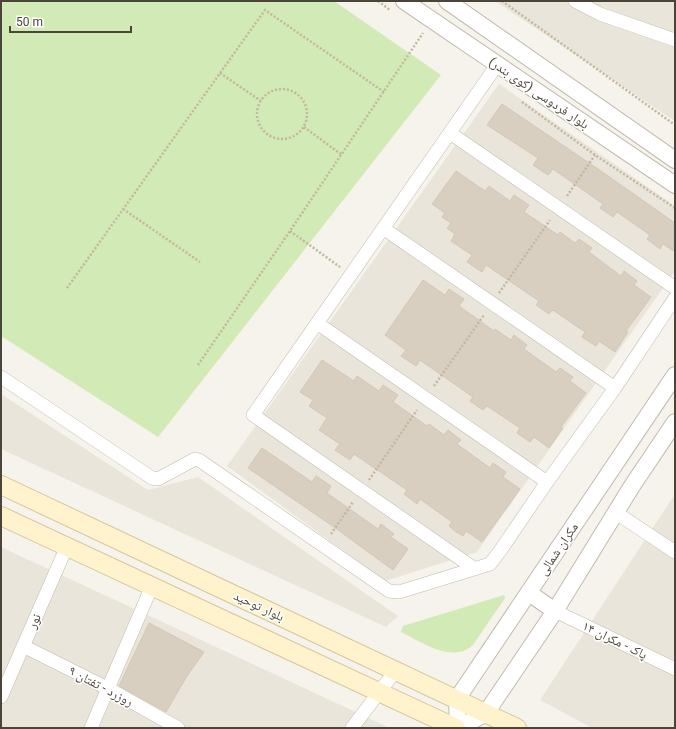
<svg xmlns="http://www.w3.org/2000/svg" width="676" height="729" viewBox="0 0 676 729" font-family="Roboto,'Noto Naskh Arabic',sans-serif">
<style>
.residential{fill:#eae5da}
.green{fill:#d2eab5}
.building{fill:#d8cfc1;stroke:#d3c7b4}
.lines{fill:none;stroke-linecap:round;stroke-linejoin:round}
.minor-casing{stroke:#c2bbae;stroke-width:14}
.tertiary-casing{stroke:#c2bbae;stroke-width:18}
.secondary-casing{stroke:#d6c79b;stroke-width:20}
.path{stroke:#c4b79f;stroke-width:2.5;stroke-dasharray:2 2;stroke-linecap:butt}
.minor{stroke:#fff;stroke-width:13}
.tertiary{stroke:#fff;stroke-width:16}
.secondary{stroke:#fff3cd;stroke-width:18}
.labels{text-anchor:middle;dominant-baseline:central;stroke-width:3;stroke-linejoin:round;paint-order:stroke}
.street-label{font-size:13px;fill:#4b4439;stroke:#fff}
</style>
<rect width="100%" height="100%" fill="#f6f3ec"/>
<path class="residential" d="M 495,1 L 675,1 L 675,121 Z
M 499,84 L 675,206 L 675,271 L 477,552 L 385,581 L 227,466 Z
M 1,394 L 148,490 L 198,477 L 398,616 L 386,627 L 1,449 Z
M 675,494 L 675,728 L 592,728 L 540,700 Z
M 1,547 L 141,612 L 390,728 L 1,728 Z"/>
<path class="green" d="M 1,1 L 334,1 L 441,75 L 158,437 L 1,336 Z
M 504,595 L 505,598 L 473,645 C 452,664 422,642 401,632 L 403,626 Z"/>
<path class="building" d="M 502,104 L 601,171 L 675,223 L 675,252 L 663,244 L 660,249 L 647,239 L 650,235 L 617,212 L 613,217 L 606,212 L 600,208 L 603,204 L 553,169 L 548,175 L 533,165 L 538,158 L 487,125 Z
M 456,171 L 485,191 L 489,186 L 510,201 L 514,195 L 529,205 L 524,212 L 558,235 L 560,232 L 575,243 L 579,239 L 592,248 L 589,252 L 621,276 L 624,271 L 637,281 L 634,285 L 651,297 L 626,331 L 628,332 L 615,352 L 599,341 L 596,346 L 582,337 L 585,332 L 553,310 L 549,314 L 536,305 L 539,301 L 486,265 L 482,272 L 467,262 L 472,255 L 451,241 L 455,234 L 447,228 L 451,223 L 442,217 L 445,213 L 432,204 Z
M 423,280 L 445,295 L 449,289 L 464,299 L 459,306 L 494,331 L 495,329 L 511,340 L 514,335 L 527,345 L 524,349 L 556,372 L 560,368 L 573,377 L 570,381 L 586,393 L 561,427 L 563,428 L 549,448 L 534,437 L 530,442 L 517,433 L 520,428 L 487,406 L 483,410 L 470,401 L 473,397 L 420,360 L 416,366 L 401,356 L 406,350 L 385,335 Z
M 322,360 L 354,381 L 357,376 L 379,391 L 383,385 L 398,395 L 393,402 L 427,426 L 429,424 L 444,435 L 448,430 L 461,440 L 457,444 L 490,468 L 493,463 L 506,472 L 503,477 L 520,489 L 482,542 L 466,531 L 463,536 L 455,531 L 449,526 L 452,522 L 420,499 L 417,504 L 404,494 L 407,490 L 354,454 L 350,460 L 335,450 L 340,444 L 319,430 L 327,418 L 309,406 L 313,400 L 300,392 Z
M 262,448 L 312,482 L 316,476 L 331,486 L 327,493 L 378,529 L 381,524 L 394,534 L 391,537 L 408,549 L 393,570 L 334,527 L 248,468 Z
M 149,623 L 204,652 L 187,676 L 166,712 L 119,686 Z"/>
<g class="lines">
<g class="minor-casing">
<path id="minor" d="M 575,1 L 600,14 L 675,40
M 450,133 L 675,288
M 383,228 L 615,388
M 317,323 L 547,482
M 1,377 L 152,478 L 158,479 L 195,459 L 199,460 L 389,591 L 399,592 L 490,564 L 500,551 L 547,482 L 615,388 L 675,298
M 615,512 L 675,552
M 475,569 L 253,415 L 497,65
M 555,611 L 675,669
M 23,646 L 109,689 L 178,728
M 1,697 L 67,546
M 91,728 L 152,586
M 352,728 L 396,670"/>
</g>
<g class="tertiary-casing">
<path id="tertiary" d="M 404,1 L 675,185
M 447,1 L 675,160
M 529,593 L 555,611
M 458,728 L 457,699 L 675,375
M 459,728 L 486,713 L 555,611 L 632,486 L 675,422"/>
</g>
<g class="secondary-casing">
<path id="secondary" d="M 1,485 L 517,728
M 1,516 L 456,728"/>
</g>
<path class="path" d="M 378,1 L 390,10
M 502,1 L 675,125
M 220,73 L 261,101
M257 114a25 25 0 1 1 50 0a25 25 0 1 1-50 0Z
M 522,102 L 595,155 L 675,208
M 304,127 L 342,155
M 567,196 L 595,155
M 123,209 L 200,262
M 290,231 L 340,267
M 67,288 L 265,10 L 384,92
M 499,293 L 550,220
M 198,365 L 290,231 L 423,33
M 434,386 L 484,315
M 369,480 L 417,410
M 331,534 L 353,502"/>
<use href="#minor" class="minor"/>
<use href="#tertiary" class="tertiary"/>
<use href="#secondary" class="secondary"/>
</g>
<g class="labels">
<g class="street-label">
<text transform="translate(539 93) rotate(34)">بلوار فردوسی (کوی بندر)</text>
<text transform="translate(558 549) rotate(-56)">مکران شمالی</text>
<text transform="translate(259 606) rotate(25)">بلوار توحید</text>
<text transform="translate(34 621) rotate(-66)">نور</text>
<text transform="translate(615 640) rotate(26)">پاک - مکران ۱۴</text>
<text transform="translate(101 686) rotate(28)">روزرد - تفتان ۹</text>
</g>
</g>
<rect width="676" height="729" fill="none" stroke="#4b4439" stroke-width="4"/>
<path d="M10 26v6h121v-6" fill="none" stroke="#4b4439" stroke-width="2"/>
<text x="16" y="26" font-size="12" fill="#4b4439" stroke="#ffffff" stroke-width="3" paint-order="stroke">50 m</text>
</svg>
